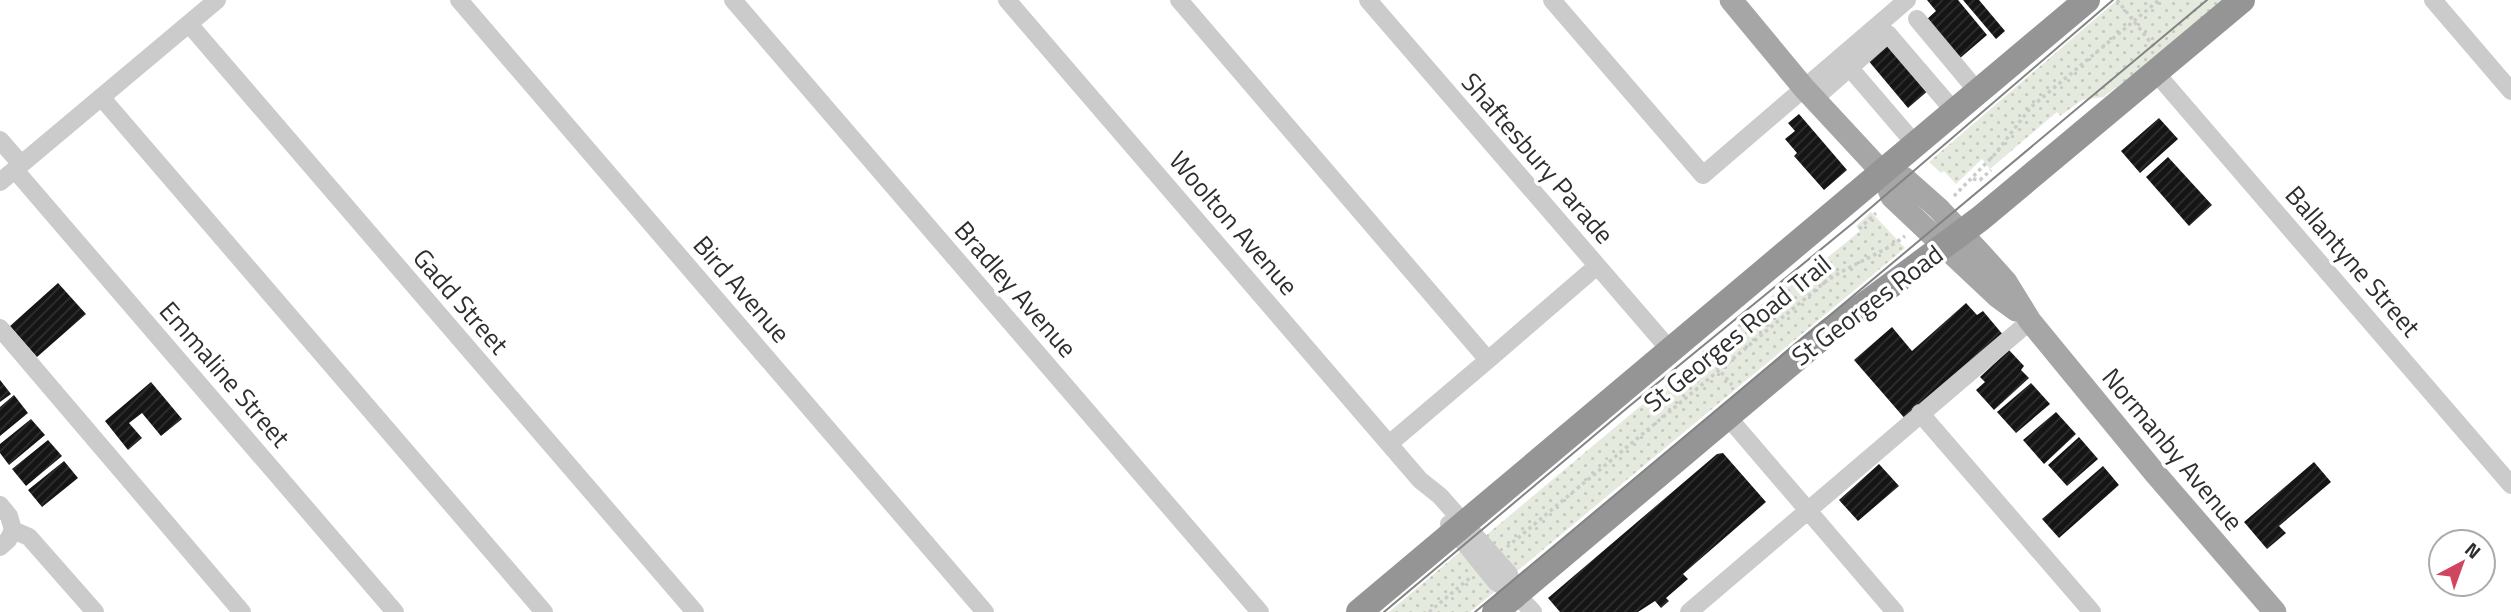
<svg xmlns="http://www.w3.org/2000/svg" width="2511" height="612" viewBox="0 0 2511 612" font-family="'Titillium Web',sans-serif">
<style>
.grass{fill:url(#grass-dots)}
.building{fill:url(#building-hatch)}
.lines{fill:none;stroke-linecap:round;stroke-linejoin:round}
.path{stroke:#cbcbcb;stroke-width:3.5;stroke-dasharray:3.5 3.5;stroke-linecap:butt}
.minor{stroke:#cbcbcb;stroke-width:18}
.major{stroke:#a6a6a6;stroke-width:23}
.highway{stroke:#959595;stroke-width:26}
.tram{stroke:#838383;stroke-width:2}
.labels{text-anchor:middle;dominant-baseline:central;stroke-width:7;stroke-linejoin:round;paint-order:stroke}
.street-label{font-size:26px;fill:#2e2e2e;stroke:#fff}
</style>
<defs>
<pattern id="grass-dots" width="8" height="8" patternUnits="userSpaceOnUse" patternTransform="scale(1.75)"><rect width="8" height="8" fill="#e5eade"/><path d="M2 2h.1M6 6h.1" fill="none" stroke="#c5c9bf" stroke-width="1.8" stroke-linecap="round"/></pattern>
<pattern id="building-hatch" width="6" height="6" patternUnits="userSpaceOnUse" patternTransform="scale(1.75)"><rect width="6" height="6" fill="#151515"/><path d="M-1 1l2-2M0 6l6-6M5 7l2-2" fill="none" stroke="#2f2f2f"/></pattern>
</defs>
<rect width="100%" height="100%" fill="#fff"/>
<path class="grass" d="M 2117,0 L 2229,0 L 2185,37 L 2103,97 L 2082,100 L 2060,116 L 2057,112 L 1990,169 L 1982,159 L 1956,184 L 1944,171 L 1941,173 L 1929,162 Z
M 1871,212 L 1905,248 L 1515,573 L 1484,537 L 1791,280 L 1795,284 L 1860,231 L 1856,226 Z
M 1461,551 L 1497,590 L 1470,612 L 1389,612 Z"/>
<path class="building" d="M 1927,0 L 1958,0 L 1987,35 L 1959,59 L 1926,20 L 1936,11 Z
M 1963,0 L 1979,0 L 2005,31 L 1996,39 Z
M 1889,41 L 1930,89 L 1908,108 L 1867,59 Z
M 1799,114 L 1847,170 L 1824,190 L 1794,156 L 1797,153 L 1785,139 L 1795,131 L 1788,123 Z
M 2159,118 L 2178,139 L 2140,173 L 2121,151 Z
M 2168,157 L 2212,205 L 2189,226 L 2146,177 Z
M 58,283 L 86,314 L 37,357 L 10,326 Z
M 1966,303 L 1977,315 L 1983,311 L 2004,336 L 1907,421 L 1854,360 L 1892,327 L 1912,351 Z
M 2009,350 L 2024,366 L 2021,370 L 2029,378 L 1994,410 L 1976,390 L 1985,382 L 1980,377 Z
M 0,380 L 11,394 L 0,402 Z
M 151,382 L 182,419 L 161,436 L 142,413 L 129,423 L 142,438 L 128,450 L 105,421 Z
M 2031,383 L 2050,404 L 2016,433 L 1997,412 Z
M 14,395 L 28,413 L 0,436 L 0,407 Z
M 2056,412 L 2076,434 L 2044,464 L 2023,440 Z
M 31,419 L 45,435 L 9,465 L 0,453 L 0,444 Z
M 2079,437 L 2098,459 L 2067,486 L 2048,465 Z
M 48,440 L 62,456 L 26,486 L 12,469 Z
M 1723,453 L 1766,502 L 1683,574 L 1688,579 L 1666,598 L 1669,601 L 1661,608 L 1655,601 L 1638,612 L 1560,612 L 1548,598 L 1717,454 Z
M 64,461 L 78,478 L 42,507 L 28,490 Z
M 2314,462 L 2331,482 L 2279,526 L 2286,533 L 2267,549 L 2244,522 Z
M 1879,464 L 1899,486 L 1858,521 L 1839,500 Z
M 2103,466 L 2119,485 L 2059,538 L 2042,519 Z"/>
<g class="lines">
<path class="path" d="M 2117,0 L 2155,48
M 1973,179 L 1980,180 L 1991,170
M 1954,196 L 1995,154 L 2031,107 L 2159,0
M 1859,229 L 1876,213
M 1703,351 L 1732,385
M 1507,547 L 1825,282 C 1851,264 1880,255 1905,236
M 1429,612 L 1471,577"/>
<path class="minor" d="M 459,0 L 985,612
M 733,0 L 1260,612
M 1007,0 L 1420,480 L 1440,496 L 1509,574 L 1516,594
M 1179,0 L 1488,360 L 1389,444
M 1368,0 L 1670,350
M 1552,0 L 1703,175 L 1907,0
M 2433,0 L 2511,91
M 1917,19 L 1978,92
M 189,24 L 695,612
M 1849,67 L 1915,144
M 2156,73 L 2511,485
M 101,97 L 544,612
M 1814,99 L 1888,34 L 1954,111
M 0,140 L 21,164
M 15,170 L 395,612
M 0,182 L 217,0
M 0,328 L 242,612
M 1488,360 L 1597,266
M 1920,413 L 2092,612
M 1727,416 L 1895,612
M 0,505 L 9,516 L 13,530
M 1449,524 L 1496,582 L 1516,594 L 1533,612
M 13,530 L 29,537 L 95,612
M 0,547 L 8,540 L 13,530
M 1689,612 L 2030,321"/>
<path class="major" d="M 1731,0 L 1804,88 L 1882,172 L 1892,197 L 1997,296 L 2016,310
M 1882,172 L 1904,178 L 1939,209 L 1980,253 L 2006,282 L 2030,321 L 2154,472 L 2275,612"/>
<path class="highway" d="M 1359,612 L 2087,0
M 1495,612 L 1828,332 L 1981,218 L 2242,0"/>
<path class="tram" d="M 1384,612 L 1627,408 L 1853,223 L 2113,0
M 1475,612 L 2207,0"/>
</g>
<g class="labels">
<g class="street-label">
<text transform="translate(1538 158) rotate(49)">Shaftesbury Parade</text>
<text transform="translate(1234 223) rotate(49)">Woolton Avenue</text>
<text transform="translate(2353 261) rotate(49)">Ballantyne Street</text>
<text transform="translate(742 289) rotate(49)">Bird Avenue</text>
<text transform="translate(1016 289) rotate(49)">Bradley Avenue</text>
<text transform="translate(461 301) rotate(49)">Gadd Street</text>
<text transform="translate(1867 305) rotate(-37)">St Georges Road</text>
<text transform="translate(1737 333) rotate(-39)">St Georges Road Trail</text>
<text transform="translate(225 374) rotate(49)">Emmaline Street</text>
<text transform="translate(2173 449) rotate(50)">Normanby Avenue</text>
</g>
</g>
<g transform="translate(2462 563) rotate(41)"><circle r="33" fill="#ffffff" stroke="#ababab" stroke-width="2"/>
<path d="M0-5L12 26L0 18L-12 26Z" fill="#d04560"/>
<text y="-10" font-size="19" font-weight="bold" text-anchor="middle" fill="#2e2e2e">N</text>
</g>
</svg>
